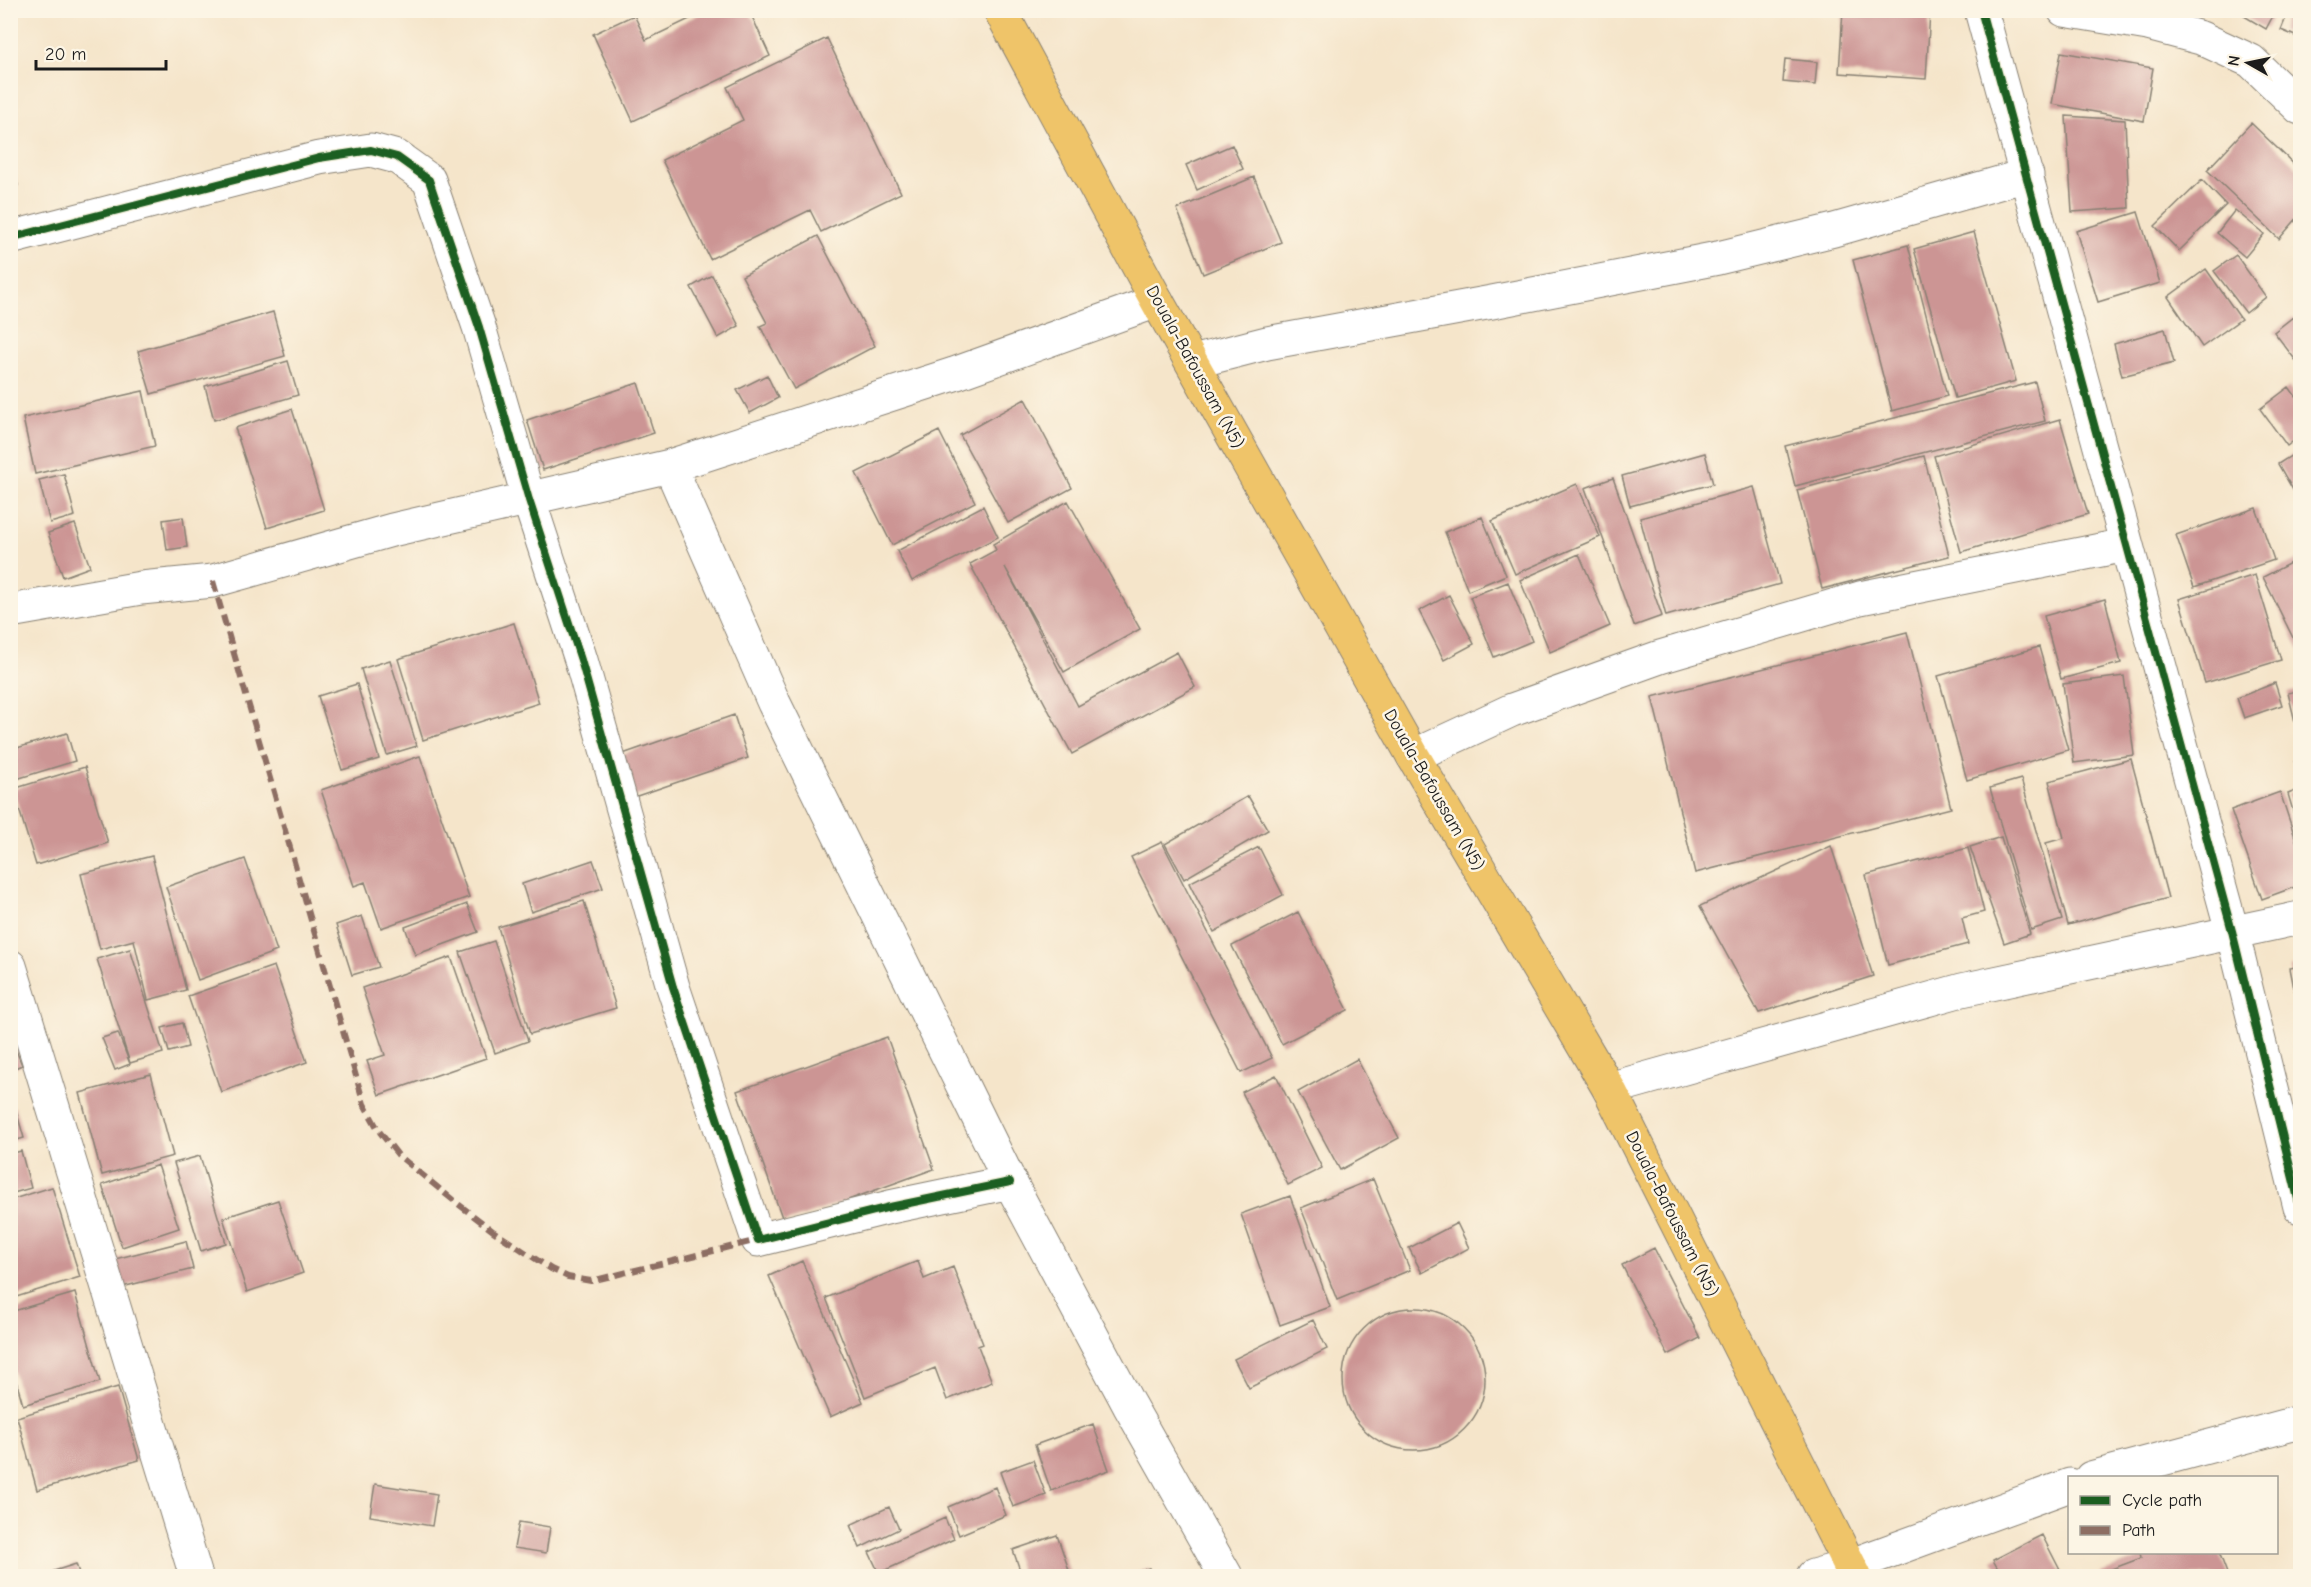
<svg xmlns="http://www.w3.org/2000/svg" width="2311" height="1587" viewBox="0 0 2311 1587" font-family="'Comic Neue',sans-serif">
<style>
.building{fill:#cc9594}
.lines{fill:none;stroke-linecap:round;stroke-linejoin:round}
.street-casing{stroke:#888073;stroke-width:35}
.highway-casing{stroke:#888073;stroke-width:35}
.street{stroke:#fff;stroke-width:33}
.highway{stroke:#efc469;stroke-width:33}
.quiet{stroke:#8d6e63;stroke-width:6;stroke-dasharray:12 6;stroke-linecap:butt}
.cycleway-casing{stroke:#fcf5e5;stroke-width:11}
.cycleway{stroke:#1b5e20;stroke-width:8}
.labels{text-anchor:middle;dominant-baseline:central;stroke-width:5;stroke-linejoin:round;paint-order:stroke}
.street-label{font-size:18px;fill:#1c1c1c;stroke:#fcf5e5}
</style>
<rect width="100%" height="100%" fill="#fcf5e5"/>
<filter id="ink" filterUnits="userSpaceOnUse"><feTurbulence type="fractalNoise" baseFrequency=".0167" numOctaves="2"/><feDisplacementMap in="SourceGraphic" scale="12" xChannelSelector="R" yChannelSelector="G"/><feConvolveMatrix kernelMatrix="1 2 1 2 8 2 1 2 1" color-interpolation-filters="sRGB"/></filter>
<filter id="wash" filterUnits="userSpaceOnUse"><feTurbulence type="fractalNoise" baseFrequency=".008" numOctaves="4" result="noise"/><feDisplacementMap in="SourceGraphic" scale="24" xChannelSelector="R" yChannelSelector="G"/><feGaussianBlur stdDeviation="1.35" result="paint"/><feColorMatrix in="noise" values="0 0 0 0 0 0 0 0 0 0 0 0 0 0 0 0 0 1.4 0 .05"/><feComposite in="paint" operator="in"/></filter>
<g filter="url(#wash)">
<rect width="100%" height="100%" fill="#f5e5ca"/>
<g id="blocks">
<path class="building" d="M 708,10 L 749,10 L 770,56 L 633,121 L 593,34 L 634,15 L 646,40 Z
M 1843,10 L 1930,11 L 1926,79 L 1839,73 Z
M 2247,10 L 2276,10 L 2266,29 L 2244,16 Z
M 2289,10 L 2300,10 L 2300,38 L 2281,30 Z
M 827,38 L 901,193 L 821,232 L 810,210 L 710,259 L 662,160 L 743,120 L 727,87 Z
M 2061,52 L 2153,68 L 2144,121 L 2052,104 Z
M 1785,59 L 1817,62 L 1815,85 L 1783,82 Z
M 2066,116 L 2125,120 L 2129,208 L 2072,212 Z
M 2251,123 L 2300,170 L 2300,215 L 2279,239 L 2207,170 Z
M 1232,145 L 1243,169 L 1197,190 L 1186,165 Z
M 10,167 L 18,185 L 10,189 Z
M 1254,177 L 1281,242 L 1203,274 L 1177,209 Z
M 2202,180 L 2226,205 L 2179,251 L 2155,226 Z
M 2235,210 L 2264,234 L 2245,257 L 2217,233 Z
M 2138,212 L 2160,283 L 2098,302 L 2076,231 Z
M 1974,232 L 2016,381 L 1955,398 L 1914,249 Z
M 818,236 L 875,346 L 794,389 L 760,326 L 767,323 L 742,276 Z
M 1908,245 L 1947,396 L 1892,411 L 1853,260 Z
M 2236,255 L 2266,297 L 2246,313 L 2214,271 Z
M 2206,269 L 2241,319 L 2202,347 L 2168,297 Z
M 712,275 L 739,326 L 718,338 L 691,287 Z
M 273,312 L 285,356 L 151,394 L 138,351 Z
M 2293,317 L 2300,326 L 2300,366 L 2274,332 Z
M 2165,329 L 2174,363 L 2122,376 L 2114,344 Z
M 288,361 L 298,395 L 214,420 L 205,386 Z
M 767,375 L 778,398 L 750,413 L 737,390 Z
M 2035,382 L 2045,421 L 1795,486 L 1785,446 Z
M 638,383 L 654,433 L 543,470 L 527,420 Z
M 2289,387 L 2300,402 L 2300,436 L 2287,446 L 2260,409 Z
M 143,391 L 155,446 L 35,474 L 23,418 Z
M 1025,399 L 1072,488 L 1008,523 L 960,435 Z
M 292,409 L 324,510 L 267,528 L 235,428 Z
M 2060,419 L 2088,514 L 1961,552 L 1934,456 Z
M 939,431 L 975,502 L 892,545 L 856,473 Z
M 2300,450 L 2300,502 L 2278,464 Z
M 1705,453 L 1713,484 L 1630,506 L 1622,476 Z
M 1924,456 L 1949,556 L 1822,589 L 1797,490 Z
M 64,474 L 75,516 L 50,523 L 39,480 Z
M 1613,478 L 1662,616 L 1634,626 L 1585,488 Z
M 1577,484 L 1600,537 L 1515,574 L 1492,521 Z
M 1754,487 L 1780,584 L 1666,616 L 1640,518 Z
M 1068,501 L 1140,629 L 1064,672 L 1005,567 L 1078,706 L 1177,652 L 1195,687 L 1072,754 L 970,564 L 996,550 L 993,544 Z
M 983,506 L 998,537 L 912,581 L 897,551 Z
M 2256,508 L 2274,560 L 2194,587 L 2176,535 Z
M 183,517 L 187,547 L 167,550 L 163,520 Z
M 1482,517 L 1506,575 L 1468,591 L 1445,532 Z
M 75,524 L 90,567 L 63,577 L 48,533 Z
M 1579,554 L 1610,626 L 1550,652 L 1520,580 Z
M 2300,558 L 2300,652 L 2263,577 Z
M 2255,575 L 2281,660 L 2205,683 L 2179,599 Z
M 1508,582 L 1532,641 L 1494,657 L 1470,597 Z
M 1449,595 L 1474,644 L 1444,660 L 1419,611 Z
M 2105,599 L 2121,663 L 2061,679 L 2044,616 Z
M 514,623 L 539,703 L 423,740 L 398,659 Z
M 1907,632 L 1951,808 L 1695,873 L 1652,697 Z
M 2039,647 L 2068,750 L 1967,780 L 1938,676 Z
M 390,660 L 417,746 L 387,755 L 361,669 Z
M 2124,676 L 2134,755 L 2074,763 L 2063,684 Z
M 2275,683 L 2282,705 L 2244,718 L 2237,698 Z
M 357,684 L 379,759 L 342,770 L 318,696 Z
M 2300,690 L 2300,742 L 2288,693 Z
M 734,715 L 748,758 L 634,797 L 620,755 Z
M 67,733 L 75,761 L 10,781 L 10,750 Z
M 420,756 L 469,897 L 381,928 L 365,882 L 354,886 L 321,790 Z
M 2131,759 L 2168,898 L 2068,925 L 2046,843 L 2064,838 L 2049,781 Z
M 2300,760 L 2300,777 L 2295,762 Z
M 85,767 L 108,843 L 36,865 L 13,789 Z
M 2021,779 L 2062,920 L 2031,930 L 1990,788 Z
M 2300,789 L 2300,819 L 2296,821 L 2288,794 Z
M 2280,792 L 2300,852 L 2300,885 L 2262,899 L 2231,810 Z
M 1248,796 L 1268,830 L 1184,879 L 1165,844 Z
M 2001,837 L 2030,934 L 2004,943 L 1970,847 Z
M 1162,842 L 1272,1058 L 1241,1073 L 1131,857 Z
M 1831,846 L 1873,976 L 1759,1013 L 1700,906 Z
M 1259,847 L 1283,895 L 1214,932 L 1189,883 Z
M 1968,848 L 1984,912 L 1962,918 L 1968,944 L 1888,965 L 1866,875 Z
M 152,856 L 186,990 L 148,1000 L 134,940 L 100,949 L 81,874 Z
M 245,859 L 277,951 L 198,980 L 166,887 Z
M 593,860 L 603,888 L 531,912 L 522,884 Z
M 584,901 L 616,1008 L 530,1034 L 498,927 Z
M 467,904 L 478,932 L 415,955 L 405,927 Z
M 1298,912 L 1348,1010 L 1282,1044 L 1232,946 Z
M 362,916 L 379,967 L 352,975 L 336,925 Z
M 494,941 L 528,1041 L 495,1053 L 460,952 Z
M 130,949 L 163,1053 L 130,1063 L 97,959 Z
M 451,957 L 486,1058 L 379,1095 L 367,1061 L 385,1055 L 362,988 Z
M 274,966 L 307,1062 L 221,1092 L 188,996 Z
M 2300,966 L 2300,1014 L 2299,1014 L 2290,968 Z
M 182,1023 L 188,1047 L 169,1052 L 162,1028 Z
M 118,1033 L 130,1064 L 115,1070 L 102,1038 Z
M 10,1036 L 22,1065 L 10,1070 Z
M 887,1037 L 934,1169 L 784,1223 L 737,1091 Z
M 1357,1059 L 1399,1138 L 1340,1170 L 1298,1092 Z
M 151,1074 L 173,1156 L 102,1175 L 80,1093 Z
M 1276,1075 L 1322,1168 L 1288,1185 L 1242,1092 Z
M 15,1107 L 24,1138 L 10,1142 L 10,1109 Z
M 21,1151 L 31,1188 L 10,1194 L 10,1154 Z
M 200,1156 L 226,1243 L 201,1251 L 174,1163 Z
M 158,1165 L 179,1228 L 122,1247 L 102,1185 Z
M 1373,1179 L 1410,1270 L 1337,1300 L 1301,1208 Z
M 52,1187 L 80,1277 L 10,1299 L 10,1200 Z
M 1290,1196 L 1330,1307 L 1280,1325 L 1241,1214 Z
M 278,1200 L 303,1273 L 247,1292 L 223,1218 Z
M 1457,1223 L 1469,1248 L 1422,1273 L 1409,1248 Z
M 186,1241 L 193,1269 L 122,1287 L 115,1259 Z
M 1654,1248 L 1700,1338 L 1668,1355 L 1622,1265 Z
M 802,1261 L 863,1402 L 830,1417 L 769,1276 Z
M 918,1261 L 924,1279 L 953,1267 L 983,1344 L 978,1346 L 992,1382 L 947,1400 L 935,1368 L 865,1397 L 826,1298 Z
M 75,1293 L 100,1382 L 23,1405 L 10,1359 L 10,1312 Z
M1343 1379a71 71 0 1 1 142 0a71 71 0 1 1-142 0Z
M 1313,1320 L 1327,1349 L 1249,1388 L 1234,1359 Z
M 118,1387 L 139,1460 L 37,1490 L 17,1417 Z
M 1093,1424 L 1109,1470 L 1051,1491 L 1035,1445 Z
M 1033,1460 L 1046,1495 L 1013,1507 L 1000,1472 Z
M 375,1484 L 437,1494 L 432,1526 L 370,1516 Z
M 995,1487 L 1006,1515 L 959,1535 L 948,1507 Z
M 889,1507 L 899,1529 L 860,1548 L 850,1525 Z
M 945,1518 L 954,1539 L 879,1573 L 869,1552 Z
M 519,1522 L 550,1527 L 546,1553 L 514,1548 Z
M 1057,1535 L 1071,1576 L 1022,1576 L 1013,1550 Z
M 2042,1535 L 2063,1576 L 2002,1576 L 1993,1560 Z
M 2140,1552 L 2219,1552 L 2228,1576 L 2102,1576 L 2101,1573 L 2141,1558 Z
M 76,1564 L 80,1576 L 55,1576 L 54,1571 Z
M 1149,1568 L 1153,1576 L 1125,1576 Z"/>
</g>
</g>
<g filter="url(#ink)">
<use href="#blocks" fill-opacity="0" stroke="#888073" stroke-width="1.5"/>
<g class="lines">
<g class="street-casing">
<path id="street" d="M 1981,10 L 2232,931 L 2300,1207
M 2064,10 L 2148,24 L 2201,38 L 2251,61 L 2300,108
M 10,238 L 319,158 L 371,150 L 397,157 L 429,180 L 479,327 L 529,500 L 581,660 L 673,987 L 758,1240 L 890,1207 L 1010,1182
M 1193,362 L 1267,343 L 1492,302 L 1718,258 L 1834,230 L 2027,175
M 670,466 L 774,703 L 1010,1182 L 1129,1405 L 1226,1576
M 10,611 L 141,588 L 213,581 L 392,530 L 670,466 L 954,374 L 1157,301
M 1413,756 L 1512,710 L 1660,657 L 1860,598 L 2126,545
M 10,966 L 196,1576
M 1609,1089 L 1962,990 L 2300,918
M 2091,1478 L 2300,1422
M 1813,1576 L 1849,1566 L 2070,1485"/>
</g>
<g class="highway-casing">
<path id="highway" d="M 1000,10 L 1157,301 L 1413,756 L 1609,1089 L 1855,1576"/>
</g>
<use href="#street" class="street"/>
<use href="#highway" class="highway"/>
<path class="quiet" d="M 213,581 L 364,1104 L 379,1131 L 398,1155 L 453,1200 L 493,1231 L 551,1269 L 568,1277 L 591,1281 L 758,1240"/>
<g class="cycleway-casing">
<path id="cycleway" d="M 1981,10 L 2232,931 L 2300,1207
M 10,238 L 319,158 L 371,150 L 397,157 L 429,180 L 479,327 L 529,500 L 581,660 L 673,987 L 758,1240 L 890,1207 L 1010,1182"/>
</g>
<use href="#cycleway" class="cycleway"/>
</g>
</g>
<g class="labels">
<g class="street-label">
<text transform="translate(1195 367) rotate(61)">Douala-Bafoussam (N5)</text>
<text transform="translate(1434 790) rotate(60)">Douala-Bafoussam (N5)</text>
<text transform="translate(1672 1214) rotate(63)">Douala-Bafoussam (N5)</text>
</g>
</g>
<rect width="2311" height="1587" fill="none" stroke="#fcf5e5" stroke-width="36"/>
<rect x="2068" y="1476" width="210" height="78" fill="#fcf5e5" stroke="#a29e95" stroke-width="1.5"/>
<rect x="2080" y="1496" width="30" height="9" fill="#1b5e20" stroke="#a29e95" stroke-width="1.5"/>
<text x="2122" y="1506" font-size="18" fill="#1c1c1c">Cycle path</text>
<rect x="2080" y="1526" width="30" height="9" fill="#8d6e63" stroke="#a29e95" stroke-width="1.5"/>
<text x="2122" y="1536" font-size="18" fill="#1c1c1c">Path</text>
<g transform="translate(2248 63) rotate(279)" stroke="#fcf5e5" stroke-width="4.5" paint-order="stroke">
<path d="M0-4.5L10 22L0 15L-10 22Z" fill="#1c1c1c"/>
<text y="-9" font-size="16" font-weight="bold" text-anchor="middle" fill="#1c1c1c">N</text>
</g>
<path d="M36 60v9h130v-9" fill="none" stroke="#1c1c1c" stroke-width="3"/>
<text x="45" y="60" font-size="18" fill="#1c1c1c" stroke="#fcf5e5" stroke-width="4.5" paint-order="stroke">20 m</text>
</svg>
